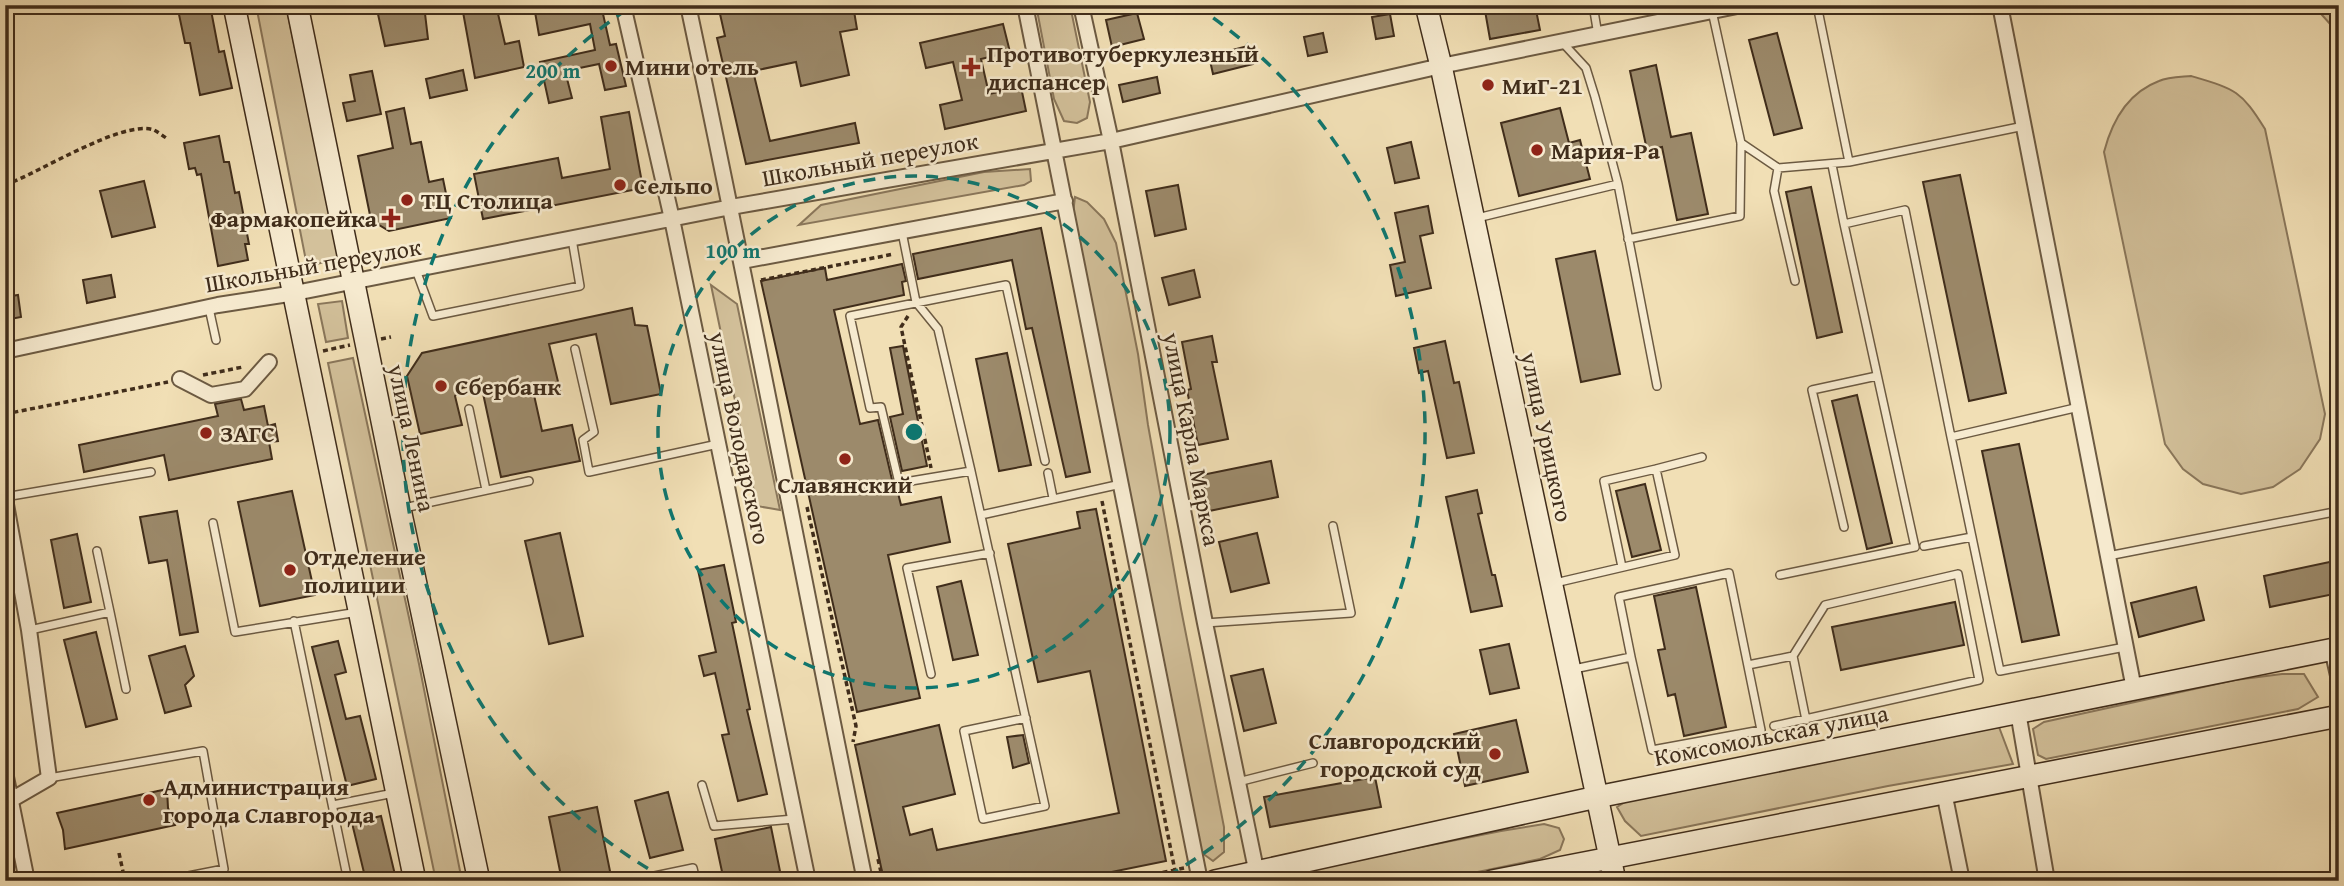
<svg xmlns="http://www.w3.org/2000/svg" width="2344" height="886" viewBox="0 0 2344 886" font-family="'Gentium Book Plus',serif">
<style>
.green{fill:#d3c19b;stroke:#8a775b;stroke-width:2}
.building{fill:#9c8a6b;stroke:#402d1b;stroke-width:2}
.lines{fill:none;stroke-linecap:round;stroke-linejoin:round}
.lane-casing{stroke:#6c5a42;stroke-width:10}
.street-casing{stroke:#6c5a42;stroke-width:18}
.secondary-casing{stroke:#402d1b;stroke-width:24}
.path{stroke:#402d1b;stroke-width:3.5;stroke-dasharray:5 3.5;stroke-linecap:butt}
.lane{stroke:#f6eacf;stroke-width:7}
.street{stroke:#f6eacf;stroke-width:14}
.secondary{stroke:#f6eacf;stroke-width:21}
.ring{fill:none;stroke:#0f766e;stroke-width:3.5;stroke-dasharray:12 9}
.poi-dot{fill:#8f2418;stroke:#f6eacf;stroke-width:2.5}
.labels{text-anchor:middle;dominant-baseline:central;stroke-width:5;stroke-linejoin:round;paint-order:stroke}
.poi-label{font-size:24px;font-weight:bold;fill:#402d1b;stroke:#f6eacf;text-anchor:start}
.street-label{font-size:24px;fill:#402d1b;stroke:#f6eacf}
.centre{fill:#0f766e;stroke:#f6eacf;stroke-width:3.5}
.ring-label{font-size:21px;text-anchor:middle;font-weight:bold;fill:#0f766e;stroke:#f6eacf;stroke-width:5;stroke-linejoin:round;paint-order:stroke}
</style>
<rect width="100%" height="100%" fill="#f1dfb5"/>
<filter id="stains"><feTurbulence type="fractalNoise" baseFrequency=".00286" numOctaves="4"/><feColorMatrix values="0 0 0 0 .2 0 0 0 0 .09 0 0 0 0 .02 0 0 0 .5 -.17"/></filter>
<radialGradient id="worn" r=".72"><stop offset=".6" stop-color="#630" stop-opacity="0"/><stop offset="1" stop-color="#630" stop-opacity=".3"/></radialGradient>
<path class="green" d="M 256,5 L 286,5 L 339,259 L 307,266 Z
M 1036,5 L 1070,5 L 1090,102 L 1087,118 L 1077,123 L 1064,121 L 1054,99 Z
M 2313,5 L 2339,5 L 2339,26 L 2331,25 Z
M 2191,76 C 2235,89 2241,90 2265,129 L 2325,414 L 2320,439 L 2300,469 L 2273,487 L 2241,494 L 2203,484 L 2183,469 L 2165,444 L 2104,152 C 2112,121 2127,93 2159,81 C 2168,77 2181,77 2191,76 Z
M 1030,169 L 1031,181 L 1024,185 L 799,225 L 821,205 L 984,172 Z
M 1075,197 L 1087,202 L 1104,219 L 1116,243 L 1138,354 L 1148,425 L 1181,609 L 1224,827 L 1224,852 L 1213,861 L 1198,850 L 1073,214 Z
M 711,285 L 737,304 L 780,510 L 757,506 Z
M 342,301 L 348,338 L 326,342 L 318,304 Z
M 353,358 L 419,664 L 462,881 L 436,881 L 328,363 Z
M 2282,674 L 2304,674 L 2318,697 L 2298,709 L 2046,759 L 2038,755 L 2033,729 L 2044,722 L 2235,680 Z
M 1999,727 L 2013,764 L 1888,786 L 1641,836 L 1625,821 L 1617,807 L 1633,797 Z
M 1544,824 L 1559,828 L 1564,839 L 1560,850 L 1540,859 L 1434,881 L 1266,881 L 1266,878 L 1501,831 Z"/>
<path class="building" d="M 177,5 L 210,5 L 219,52 L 224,51 L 232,88 L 200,95 L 190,43 L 185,43 Z
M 376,5 L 424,5 L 428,39 L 385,46 Z
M 496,5 L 505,44 L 519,41 L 524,67 L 475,78 L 463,12 Z
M 568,5 L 601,5 L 610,45 L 616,44 L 626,86 L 605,90 L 599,64 L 565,71 L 572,98 L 549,103 L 540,62 L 595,50 L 590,24 L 539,35 L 535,12 Z
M 718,5 L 853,5 L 857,29 L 840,32 L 849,75 L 801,86 L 796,62 L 753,71 L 770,141 L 855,123 L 859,143 L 746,164 L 717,38 L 725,36 Z
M 1484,5 L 1535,5 L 1540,30 L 1490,39 Z
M 1137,13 L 1144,39 L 1112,47 L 1106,20 Z
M 1390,14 L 1394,36 L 1376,39 L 1372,17 Z
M 1003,24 L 1010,52 L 981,59 L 989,94 L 1021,87 L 1026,111 L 945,129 L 940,105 L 962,100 L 953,62 L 926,68 L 920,43 Z
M 1323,33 L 1327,52 L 1308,56 L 1304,37 Z
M 1777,33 L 1802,128 L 1774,135 L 1749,40 Z
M 1248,46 L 1253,64 L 1213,74 L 1209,56 Z
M 1656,65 L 1671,137 L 1691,133 L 1708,214 L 1677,220 L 1662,147 L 1647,150 L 1630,71 Z
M 463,70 L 467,90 L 430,98 L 426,79 Z
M 372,71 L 381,114 L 347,121 L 343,103 L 355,101 L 350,75 Z
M 1157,77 L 1160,93 L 1123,102 L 1119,85 Z
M 404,108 L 411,144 L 421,142 L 429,182 L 443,179 L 451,218 L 389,231 L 371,220 L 358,156 L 393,148 L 386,112 Z
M 1560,108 L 1569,143 L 1580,140 L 1590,179 L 1519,196 L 1501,123 Z
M 629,112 L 643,188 L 483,219 L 474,174 L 558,158 L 562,178 L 610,169 L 601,117 Z
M 219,136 L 224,162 L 229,162 L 235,193 L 239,192 L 249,244 L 245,244 L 248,260 L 218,266 L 201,174 L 197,175 L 195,168 L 189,169 L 184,143 Z
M 1411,142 L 1419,178 L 1395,183 L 1387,148 Z
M 1960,175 L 2006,393 L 1969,401 L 1923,182 Z
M 144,181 L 155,227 L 112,237 L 100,191 Z
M 1178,185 L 1186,229 L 1155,236 L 1146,191 Z
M 1811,187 L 1842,332 L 1817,338 L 1786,192 Z
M 1428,206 L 1433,233 L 1420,236 L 1431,288 L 1396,296 L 1390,265 L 1405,262 L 1395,213 Z
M 1041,228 L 1090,472 L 1066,477 L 1032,328 L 1026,329 L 1012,260 L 918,279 L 913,254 Z
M 1595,251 L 1620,374 L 1581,382 L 1556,259 Z
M 902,264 L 906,281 L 902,282 L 904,295 L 834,310 L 860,424 L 878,420 L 893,484 L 897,489 L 901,505 L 941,497 L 950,542 L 888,555 L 920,698 L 857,712 L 761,281 L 825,268 L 827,280 Z
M 1194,270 L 1200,297 L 1169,305 L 1162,278 Z
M 111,275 L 115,297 L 87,303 L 83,280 Z
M 18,295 L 21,317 L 5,320 L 5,297 Z
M 632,308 L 635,325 L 647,326 L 661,394 L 611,404 L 596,334 L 549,344 L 560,390 L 534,395 L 542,431 L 572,425 L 580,461 L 501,477 L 481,384 L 462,388 L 455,396 L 462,425 L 420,434 L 407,376 L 422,353 Z
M 1212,336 L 1217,362 L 1212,362 L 1228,439 L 1198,445 L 1187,390 L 1191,389 L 1182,342 Z
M 1445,341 L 1454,383 L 1459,382 L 1474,453 L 1447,458 L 1428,371 L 1419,373 L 1414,348 Z
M 903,346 L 927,466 L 902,471 L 890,417 L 903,414 L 890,348 Z
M 1007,353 L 1031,465 L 999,471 L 976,359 Z
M 1857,395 L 1892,543 L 1867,549 L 1832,401 Z
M 241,399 L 244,410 L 264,406 L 268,426 L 275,424 L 278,441 L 269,442 L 272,459 L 169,480 L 164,455 L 84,472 L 79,445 L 218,416 L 215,404 Z
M 2019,444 L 2059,635 L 2022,642 L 1982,451 Z
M 1271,461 L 1278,497 L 1209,511 L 1202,475 Z
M 1645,484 L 1661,550 L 1632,557 L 1616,491 Z
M 1477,490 L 1482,513 L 1478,514 L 1492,575 L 1495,575 L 1502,606 L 1471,612 L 1446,497 Z
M 292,491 L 315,595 L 260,606 L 238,502 Z
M 1096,509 L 1166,861 L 1067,881 L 884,881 L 855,745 L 939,725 L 955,794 L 903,807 L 910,835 L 932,829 L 937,850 L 1119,813 L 1090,671 L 1038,682 L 1008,544 L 1080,528 L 1077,512 Z
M 177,511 L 198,632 L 180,635 L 167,560 L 149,563 L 140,517 Z
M 560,533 L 583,636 L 549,644 L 525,541 Z
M 1257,533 L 1269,583 L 1231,592 L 1219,542 Z
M 77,534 L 91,602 L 64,608 L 51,540 Z
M 2339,560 L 2339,593 L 2270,607 L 2264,576 Z
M 724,565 L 736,622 L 732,623 L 750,709 L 747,710 L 767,794 L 738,801 L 722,735 L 729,734 L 715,673 L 704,676 L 699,656 L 716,652 L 698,570 Z
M 961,581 L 978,655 L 953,660 L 937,587 Z
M 1696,587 L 1726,727 L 1684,736 L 1675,694 L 1668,696 L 1658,650 L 1665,649 L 1654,596 Z
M 2196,587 L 2204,620 L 2139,637 L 2131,603 Z
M 1955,602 L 1964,645 L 1841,670 L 1832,627 Z
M 96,632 L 117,719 L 86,727 L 64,640 Z
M 338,641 L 346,672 L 335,675 L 346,719 L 360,716 L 376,779 L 347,786 L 312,647 Z
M 1509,644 L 1519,688 L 1490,694 L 1480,650 Z
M 185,646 L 194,676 L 185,685 L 191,706 L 165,713 L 149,656 Z
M 1263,669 L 1276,723 L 1244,731 L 1231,676 Z
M 1516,720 L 1528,772 L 1465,786 L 1454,734 Z
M 1023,735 L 1029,763 L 1013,768 L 1007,737 Z
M 1375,777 L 1381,807 L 1270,827 L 1264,797 Z
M 167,789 L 168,808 L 175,825 L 65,849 L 63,830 L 57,813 Z
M 668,792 L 683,850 L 650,858 L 635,801 Z
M 597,807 L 612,881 L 562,881 L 549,817 Z
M 381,816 L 396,879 L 366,881 L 352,823 Z
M 771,827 L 782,881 L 724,881 L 715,839 Z"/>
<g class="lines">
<g class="lane-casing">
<path id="lane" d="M 1593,5 L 1598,35
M 1562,42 L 1586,68 L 1595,97 L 1618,184 L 1657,386
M 1741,143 L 1778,168 L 1849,162 L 1817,5
M 1849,162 L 2024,126
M 1832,165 L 1844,224
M 1778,168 L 1774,191 L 1795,281
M 1477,218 L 1618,184
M 902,232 L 916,302 L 938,329 L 971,471 L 899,483 L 881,407 L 870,408 L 850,316 L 1006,285 L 1045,461
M 1628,239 L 1740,216 L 1741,143 L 1712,11
M 416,270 L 433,316 L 580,286 L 572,239
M 209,308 L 216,340
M 575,349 L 594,432 L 583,440 L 589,472 L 718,444
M 469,409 L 486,490
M 1951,437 L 2000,671 L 2125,647
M 1656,469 L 1702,457
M 971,471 L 1045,806 L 983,819 L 964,731 L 1026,718
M 1048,473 L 1053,498
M 5,497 L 151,472
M 404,508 L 529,481
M 981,515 L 1121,484
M 213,523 L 235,632 L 358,612
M 1844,527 L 1812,390 L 1877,376
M 1924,546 L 1972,537
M 97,551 L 110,612
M 2108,556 L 2339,511
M 1780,575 L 1915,547 L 1844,224 L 1905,210 L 1951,437 L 2079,407
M 1555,583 L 1675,555 L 1656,469 L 1604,481 L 1622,567
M 294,621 L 348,881
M 1205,623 L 1351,613 L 1333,526
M 30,630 L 110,612 L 126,689
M 1748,665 L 1793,656
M 1574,669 L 1631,657 L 1652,750 L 1761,730 L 1729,573 L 1619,597 L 1631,657
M 931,674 L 907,568 L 990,553
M 1774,726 L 1979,680 L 1958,574 L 1825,605 L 1793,656 L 1806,720
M 49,778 L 203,751 L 224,869 L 163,881
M 1238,782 L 1313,763
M 702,785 L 714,826 L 794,819
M 333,805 L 394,793
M 645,881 L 645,878 L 693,868 L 696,881"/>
</g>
<g class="street-casing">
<path id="street" d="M 623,5 L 672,219 L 808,881
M 688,5 C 750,296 805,589 865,881
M 1025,5 L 1200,881
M 1081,5 L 1111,141 L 1205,623 L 1258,879
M 2000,5 L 2134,689
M 742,261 L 1065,201
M 5,351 L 218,305 L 295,293 L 731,207 L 1111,141 L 1441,66 L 1742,5
M 180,379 L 211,395 L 245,389 L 269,362
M 5,499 L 29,630 L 49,778 L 11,800
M 2332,649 L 2339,680
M 2018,712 L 2047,881
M 5,772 L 27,881
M 1944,792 L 1962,881"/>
</g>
<g class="secondary-casing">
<path id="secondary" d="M 234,5 L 415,881
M 297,5 L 400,509 L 479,881
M 1426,5 L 1441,66 L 1615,881
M 1215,881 L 1597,797 L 2339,648
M 1492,881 L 2339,716"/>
</g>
<path class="path" d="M 5,185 C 39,173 123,119 154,130 C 158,132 163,136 168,139
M 761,280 L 894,254
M 908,316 L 901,327 L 931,468
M 381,339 L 391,337
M 323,351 L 350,345
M 203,375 L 243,367
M 5,414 L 168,382
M 1102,501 L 1177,881
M 807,507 L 856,726 L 853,742
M 119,853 L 125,881
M 878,859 L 883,881
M 1121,881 L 1184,868"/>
<use href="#lane" class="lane"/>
<use href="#street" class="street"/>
<use href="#secondary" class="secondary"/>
</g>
<g class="ring">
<circle cx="914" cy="432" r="256"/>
<path d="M666 879A511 511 0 0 1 632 6M1196 6A511 511 0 0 1 1162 879"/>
</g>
<g class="poi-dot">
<circle cx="611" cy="66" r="7"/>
<path d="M967.5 56.5h7v7h7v7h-7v7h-7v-7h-7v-7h7z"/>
<circle cx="1488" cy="85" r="7"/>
<circle cx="1537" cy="150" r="7"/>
<circle cx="620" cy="185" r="7"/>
<circle cx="407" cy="200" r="7"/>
<path d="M387.5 207.5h7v7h7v7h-7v7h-7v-7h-7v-7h7z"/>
<circle cx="441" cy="386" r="7"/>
<circle cx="206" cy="433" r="7"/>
<circle cx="845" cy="459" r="7"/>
<circle cx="290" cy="570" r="7"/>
<circle cx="1495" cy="754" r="7"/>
<circle cx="149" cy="800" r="7"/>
</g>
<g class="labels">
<g class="poi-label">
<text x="987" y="53">Противотуберкулезный<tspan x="987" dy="28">диспансер</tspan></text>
<text x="625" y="66">Мини отель</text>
<text x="1502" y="85">МиГ-21</text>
<text x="1551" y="150">Мария-Ра</text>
<text x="634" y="185">Сельпо</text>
<text x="421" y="200">ТЦ Столица</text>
<text x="377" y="218" text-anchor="end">Фармакопейка</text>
<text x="455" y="386">Сбербанк</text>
<text x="220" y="433">ЗАГС</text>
<text x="845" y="484" text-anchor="middle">Славянский</text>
<text x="304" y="556">Отделение<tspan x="304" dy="28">полиции</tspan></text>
<text x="1481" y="740" text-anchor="end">Славгородский<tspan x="1481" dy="28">городской суд</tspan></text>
<text x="163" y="786">Администрация<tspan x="163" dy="28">города Славгорода</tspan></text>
</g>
<g class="street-label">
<text transform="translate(870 159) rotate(-10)">Школьный переулок</text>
<text transform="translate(313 265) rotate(-10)">Школьный переулок</text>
<text transform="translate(1547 437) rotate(78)">улица Урицкого</text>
<text transform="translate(412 438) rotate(78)">улица Ленина</text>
<text transform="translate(740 438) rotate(78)">улица Володарского</text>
<text transform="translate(1192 439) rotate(79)">улица Карла Маркса</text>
<text transform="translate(1771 735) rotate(-11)">Комсомольская улица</text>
</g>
</g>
<circle cx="914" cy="432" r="10" class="centre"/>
<g class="ring-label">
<text x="553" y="78">200 m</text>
<text x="733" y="258">100 m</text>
</g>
<rect width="2344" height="886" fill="none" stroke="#f1dfb5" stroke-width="28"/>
<rect x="7" y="7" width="2330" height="872" fill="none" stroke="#402d1b" stroke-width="3.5"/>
<rect x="14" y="14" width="2316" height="858" fill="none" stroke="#402d1b" stroke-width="2"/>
<rect width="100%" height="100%" filter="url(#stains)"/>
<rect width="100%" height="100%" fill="url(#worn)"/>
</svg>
